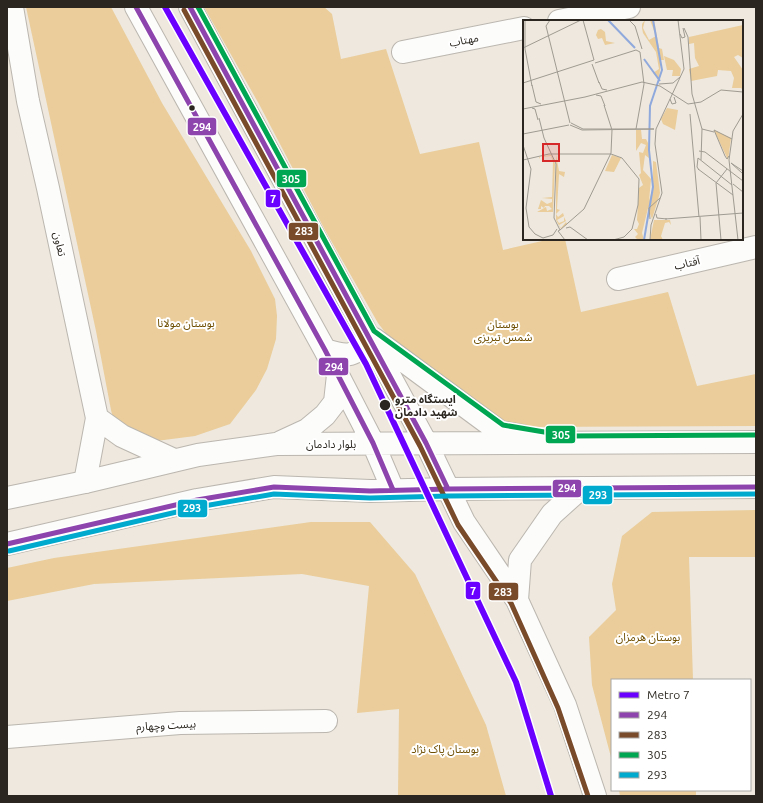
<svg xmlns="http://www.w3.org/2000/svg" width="763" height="803" viewBox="0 0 763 803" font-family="Ubuntu,'Noto Sans Arabic',sans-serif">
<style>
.green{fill:#eacd9a}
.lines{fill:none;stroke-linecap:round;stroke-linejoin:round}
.minor-casing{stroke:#bbb6af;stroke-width:24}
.major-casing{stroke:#bbb6af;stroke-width:24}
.minor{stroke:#fcfcfa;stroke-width:22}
.major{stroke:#fcfcfa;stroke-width:22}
.bus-1-casing{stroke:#fff;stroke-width:8}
.bus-2-casing{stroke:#fff;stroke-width:8}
.bus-3-casing{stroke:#fff;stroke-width:8}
.bus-4-casing{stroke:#fff;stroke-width:8}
.bus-1{stroke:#8e44ad;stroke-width:5}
.bus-2{stroke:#7a4b2a;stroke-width:5}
.bus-3{stroke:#00a651;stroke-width:5}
.bus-4{stroke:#00a9ce;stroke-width:5}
.metro-1-casing{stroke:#fff;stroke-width:9}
.metro-1{stroke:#6a00ff;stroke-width:6}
.bus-dot{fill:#2b2720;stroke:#fff;stroke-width:1.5}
.labels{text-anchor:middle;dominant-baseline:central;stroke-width:4;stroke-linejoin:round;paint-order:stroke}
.street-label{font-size:11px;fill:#2b2720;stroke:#fff}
.park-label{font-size:11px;fill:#6e4e01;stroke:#fff}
.stop-label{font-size:11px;font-weight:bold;fill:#2b2720;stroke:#fff;text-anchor:start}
.inset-river{fill:none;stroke:#90a9dc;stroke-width:2}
.inset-road{fill:none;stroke:#a09b92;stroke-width:1}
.view{fill:#d62828;fill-opacity:0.15;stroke:#d62828;stroke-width:2}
.inset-edge{fill:none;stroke:#2b2720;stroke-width:2}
.line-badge{stroke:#fff;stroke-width:1.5}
.badge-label{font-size:11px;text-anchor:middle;font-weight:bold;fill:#fff}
</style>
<rect width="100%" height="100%" fill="#eee8de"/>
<path class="green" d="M 26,7 L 111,7 L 162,103 L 251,251 L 275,299 L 277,316 L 276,339 L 267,369 L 256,390 L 230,424 L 195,436 L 156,441 L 114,422 L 111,410 L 96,331 Z
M 204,7 L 324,7 L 332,14 L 341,59 L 386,49 L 420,154 L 479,142 L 503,250 L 551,239 L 565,239 L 581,312 L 668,292 L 697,386 L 756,374 L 756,426 L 516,427 L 483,411 L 397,348 L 378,323 L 325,230 L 259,104 Z
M 756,510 L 756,557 L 689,557 L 693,680 L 612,680 L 612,761 L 592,685 L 589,637 L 616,610 L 612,584 L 622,536 L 652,512 Z
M 311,522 L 370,522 L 415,574 L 486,725 L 506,796 L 398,796 L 399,709 L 357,713 L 369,586 L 302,574 L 94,584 L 7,601 L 7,568 L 54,558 Z
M 619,790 L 696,790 L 696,796 L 620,796 Z"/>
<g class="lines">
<g class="minor-casing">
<path id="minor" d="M 12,7 L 28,101 L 48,188 L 97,418 L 85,482
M 559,21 L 629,7
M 403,52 L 524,28
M 618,279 L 756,247
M 97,418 L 122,436 L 174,460
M 7,737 L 180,723 L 326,721"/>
</g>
<g class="major-casing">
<path id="major" d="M 136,7 L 325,350 L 373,443 L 393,490
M 190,7 L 426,443 L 464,522 L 517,600 L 565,705 L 595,796
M 374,339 L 500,432 L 523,436
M 325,350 C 348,357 356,358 369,336
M 281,442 L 307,430 L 325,415 L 335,402 L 338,375
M 7,498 L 85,482 L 198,455 L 276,444 L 756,442
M 7,544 L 197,500 L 274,487 L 370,491 L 448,489 L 756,487
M 517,600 L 520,560 L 552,514 L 581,488"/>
</g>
<use href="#minor" class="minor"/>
<use href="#major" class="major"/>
<g class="bus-1-casing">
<path id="bus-1" d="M 136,7 L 325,350 L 373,443 L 393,490
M 190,7 L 426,443 L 448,489
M 7,544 L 197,500 L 274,487 L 370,491 L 448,489 L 756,487"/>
</g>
<g class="bus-2-casing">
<path id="bus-2" d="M 184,10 L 420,446 L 458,525 L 511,603 L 558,708 L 588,796"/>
</g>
<g class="bus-3-casing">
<path id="bus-3" d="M 198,7 L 374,331 L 503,425 L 568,436 L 756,435"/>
</g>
<g class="bus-4-casing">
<path id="bus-4" d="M 9,551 L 198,507 L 274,494 L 370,498 L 448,496 L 756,494"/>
</g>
<use href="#bus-1" class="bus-1"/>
<use href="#bus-2" class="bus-2"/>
<use href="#bus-3" class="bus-3"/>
<use href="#bus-4" class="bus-4"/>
<g class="metro-1-casing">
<path id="metro-1" d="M 165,7 L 366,364 L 516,682 L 551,796"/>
</g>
<use href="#metro-1" class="metro-1"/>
</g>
<g class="bus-dot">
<circle cx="192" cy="108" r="3.5"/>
<circle cx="385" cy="405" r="6"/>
</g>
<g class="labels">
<g class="street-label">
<text transform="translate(464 40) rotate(-11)">مهتاب</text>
<text transform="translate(60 244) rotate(78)">تعاون</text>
<text transform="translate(687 263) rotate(-13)">آفتاب</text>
<text x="331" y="444">بلوار دادمان</text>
<text transform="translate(166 725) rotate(-3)">بیست وچهارم</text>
</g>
<g class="park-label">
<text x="186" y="323">بوستان مولانا</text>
<text x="503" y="324">بوستان<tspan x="503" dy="13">شمس تبریزی</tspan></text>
<text x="648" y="637">بوستان هرمزان</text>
<text x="445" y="749">بوستان پاک نژاد</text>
</g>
<g class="stop-label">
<text x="395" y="399">ایستگاه مترو<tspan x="395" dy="13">شهید دادمان</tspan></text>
</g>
</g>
<g transform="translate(523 20)">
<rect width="220" height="220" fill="#eee8de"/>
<path d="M 122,0 L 120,8 L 126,20 L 133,16 L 127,0 L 131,0 L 136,28 L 139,29 L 141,40 L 138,40 L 136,59 L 130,53 L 136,49 L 133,32 L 120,13 L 119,8 L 119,4 ZM 220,5 L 220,38 L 215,35 L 211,37 L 220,50 L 220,70 L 218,68 L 209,68 L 211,58 L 208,51 L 195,50 L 194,56 L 168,61 L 166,49 L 176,46 L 172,38 L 171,23 L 166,24 L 166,17 ZM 78,9 L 82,12 L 83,21 L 92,23 L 82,25 L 79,18 L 75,19 L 73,15 L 75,10 ZM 141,36 L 151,40 L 158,49 L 157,56 L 149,56 L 150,50 L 144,50 ZM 144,88 L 155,90 L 152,110 L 140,104 L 138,99 ZM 113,110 L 118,110 L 119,119 L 123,119 L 125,123 L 126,138 L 122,135 L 120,150 L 128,159 L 126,181 L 130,167 L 130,141 L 133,142 L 137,173 L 129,199 L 125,188 L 119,213 L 121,220 L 115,220 L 112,217 L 115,214 L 111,209 L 114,209 L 116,204 L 114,200 L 116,168 L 120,165 L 116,155 L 118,153 L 116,132 L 120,133 L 123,125 L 118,123 L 113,131 ZM 191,110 L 208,118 L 205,140 ZM 28,135 L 32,144 L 30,192 L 14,192 L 23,187 L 24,191 L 29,189 L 26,186 L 22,186 L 21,188 L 18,186 L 18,189 L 15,189 L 18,180 L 24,184 L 29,182 L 29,179 L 19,178 L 29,177 L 30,142 L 28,136 L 17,137 L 17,139 L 16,137 ZM 33,135 L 36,151 L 42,152 L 41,157 L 36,154 L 34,189 L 37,190 L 33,194 L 35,197 L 40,193 L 41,196 L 34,200 L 36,203 L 41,201 L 41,197 L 43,201 L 36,205 L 38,208 L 43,202 L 44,204 L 38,209 L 33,200 ZM 89,135 L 98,138 L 91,152 L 82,151 ZM 131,200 L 147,200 L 148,205 L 146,202 L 142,203 L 138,216 L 140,220 L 147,220 L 127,220 Z" fill="#eacd9a"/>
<path class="inset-river" d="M 85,0 L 112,28M 121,39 L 137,61M 121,220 L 130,167 L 126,130 L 127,86 L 139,50 L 130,0"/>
<path class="inset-road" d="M 2,0 L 2,29 L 9,66M 27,0 L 23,6 L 47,103M 60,0 L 71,40M 106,0 L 112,6 L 119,29M 161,8 L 165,17 L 169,74 L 179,109 L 178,140M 157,14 L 159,18 L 162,17 L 160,8M 0,28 L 58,0M 72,43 L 113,30 L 117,32 L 121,64 L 113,109M 69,44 L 76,63M 76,62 L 79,69 L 84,70M 0,63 L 71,40M 136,64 L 150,63 L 157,57M 9,65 L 13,82 L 18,84M 73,75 L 78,76 L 82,86M 147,79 L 149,84 L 153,83 L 151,77M 9,88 L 12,89 L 15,100M 0,89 L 62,77 L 119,62 L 137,66 L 165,84 L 178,82 L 198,70 L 220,72M 167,94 L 176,197M 16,98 L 21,118 L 33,144 L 31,198 L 37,210 L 61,189 L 88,133 L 89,110 L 81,85M 47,105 L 59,110 L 131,109 L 60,109 L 48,103M 179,109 L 191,112M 0,114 L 46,105M 0,125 L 8,149 L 3,188 L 6,207 L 12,214 L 20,218 L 30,215 L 34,209M 176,131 L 182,132 L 220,161M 206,136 L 204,139 L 202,136 L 191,110 L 209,119M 0,140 L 26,134 L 88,134 L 99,138 L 116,159 L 115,185 L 109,209 L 101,217 L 90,220M 175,149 L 210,175M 176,150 L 174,147 L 175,138 L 209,165M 219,153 L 208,143 L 220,151M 210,164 L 220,172M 133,194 L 134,198 L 144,199M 177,197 L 178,220M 127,199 L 126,188 L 137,178M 142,199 L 220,193M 43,208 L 47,207 L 65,220M 37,210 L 35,211 L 42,220M 127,220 L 128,205 L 139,173 L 132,124 L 133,109 L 161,49 L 155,0M 198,220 L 193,163 L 204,149M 215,220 L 206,140 L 210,111 L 220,94"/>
<path class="view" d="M 20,124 L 36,124 L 36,141 L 20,141 Z"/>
<rect width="220" height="220" class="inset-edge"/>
</g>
<g class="line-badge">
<rect x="187" y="117" width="30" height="19" rx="4" fill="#8e44ad"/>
<rect x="276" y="169" width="31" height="19" rx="4" fill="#00a651"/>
<rect x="265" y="189" width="16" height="19" rx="4" fill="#6a00ff"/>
<rect x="288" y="222" width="31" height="19" rx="4" fill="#7a4b2a"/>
<rect x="318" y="357" width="31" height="19" rx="4" fill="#8e44ad"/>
<rect x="545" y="425" width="31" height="19" rx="4" fill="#00a651"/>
<rect x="552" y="479" width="30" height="19" rx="4" fill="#8e44ad"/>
<rect x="582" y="485" width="31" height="20" rx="4" fill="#00a9ce"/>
<rect x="177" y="499" width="31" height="19" rx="4" fill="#00a9ce"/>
<rect x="465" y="581" width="16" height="19" rx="4" fill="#6a00ff"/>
<rect x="488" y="582" width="31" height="19" rx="4" fill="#7a4b2a"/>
</g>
<g class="badge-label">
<text x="202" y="131">294</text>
<text x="291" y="183">305</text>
<text x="273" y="203">7</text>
<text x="304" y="235">283</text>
<text x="334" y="371">294</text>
<text x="561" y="439">305</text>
<text x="567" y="492">294</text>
<text x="598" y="499">293</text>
<text x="192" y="512">293</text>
<text x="473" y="595">7</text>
<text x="503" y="596">283</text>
</g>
<rect width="763" height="803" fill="none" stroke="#2b2720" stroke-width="16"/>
<rect x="611" y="679" width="140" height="112" fill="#ffffff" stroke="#aaa9a6"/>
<rect x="619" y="692" width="20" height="6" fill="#6a00ff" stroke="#aaa9a6"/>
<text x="647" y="699" font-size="12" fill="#2b2720">Metro 7</text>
<rect x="619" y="712" width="20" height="6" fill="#8e44ad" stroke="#aaa9a6"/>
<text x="647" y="719" font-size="12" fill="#2b2720">294</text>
<rect x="619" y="732" width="20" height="6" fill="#7a4b2a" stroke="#aaa9a6"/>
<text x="647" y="739" font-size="12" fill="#2b2720">283</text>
<rect x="619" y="752" width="20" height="6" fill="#00a651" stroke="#aaa9a6"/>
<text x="647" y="759" font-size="12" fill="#2b2720">305</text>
<rect x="619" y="772" width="20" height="6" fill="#00a9ce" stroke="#aaa9a6"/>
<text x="647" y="779" font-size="12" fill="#2b2720">293</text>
</svg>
